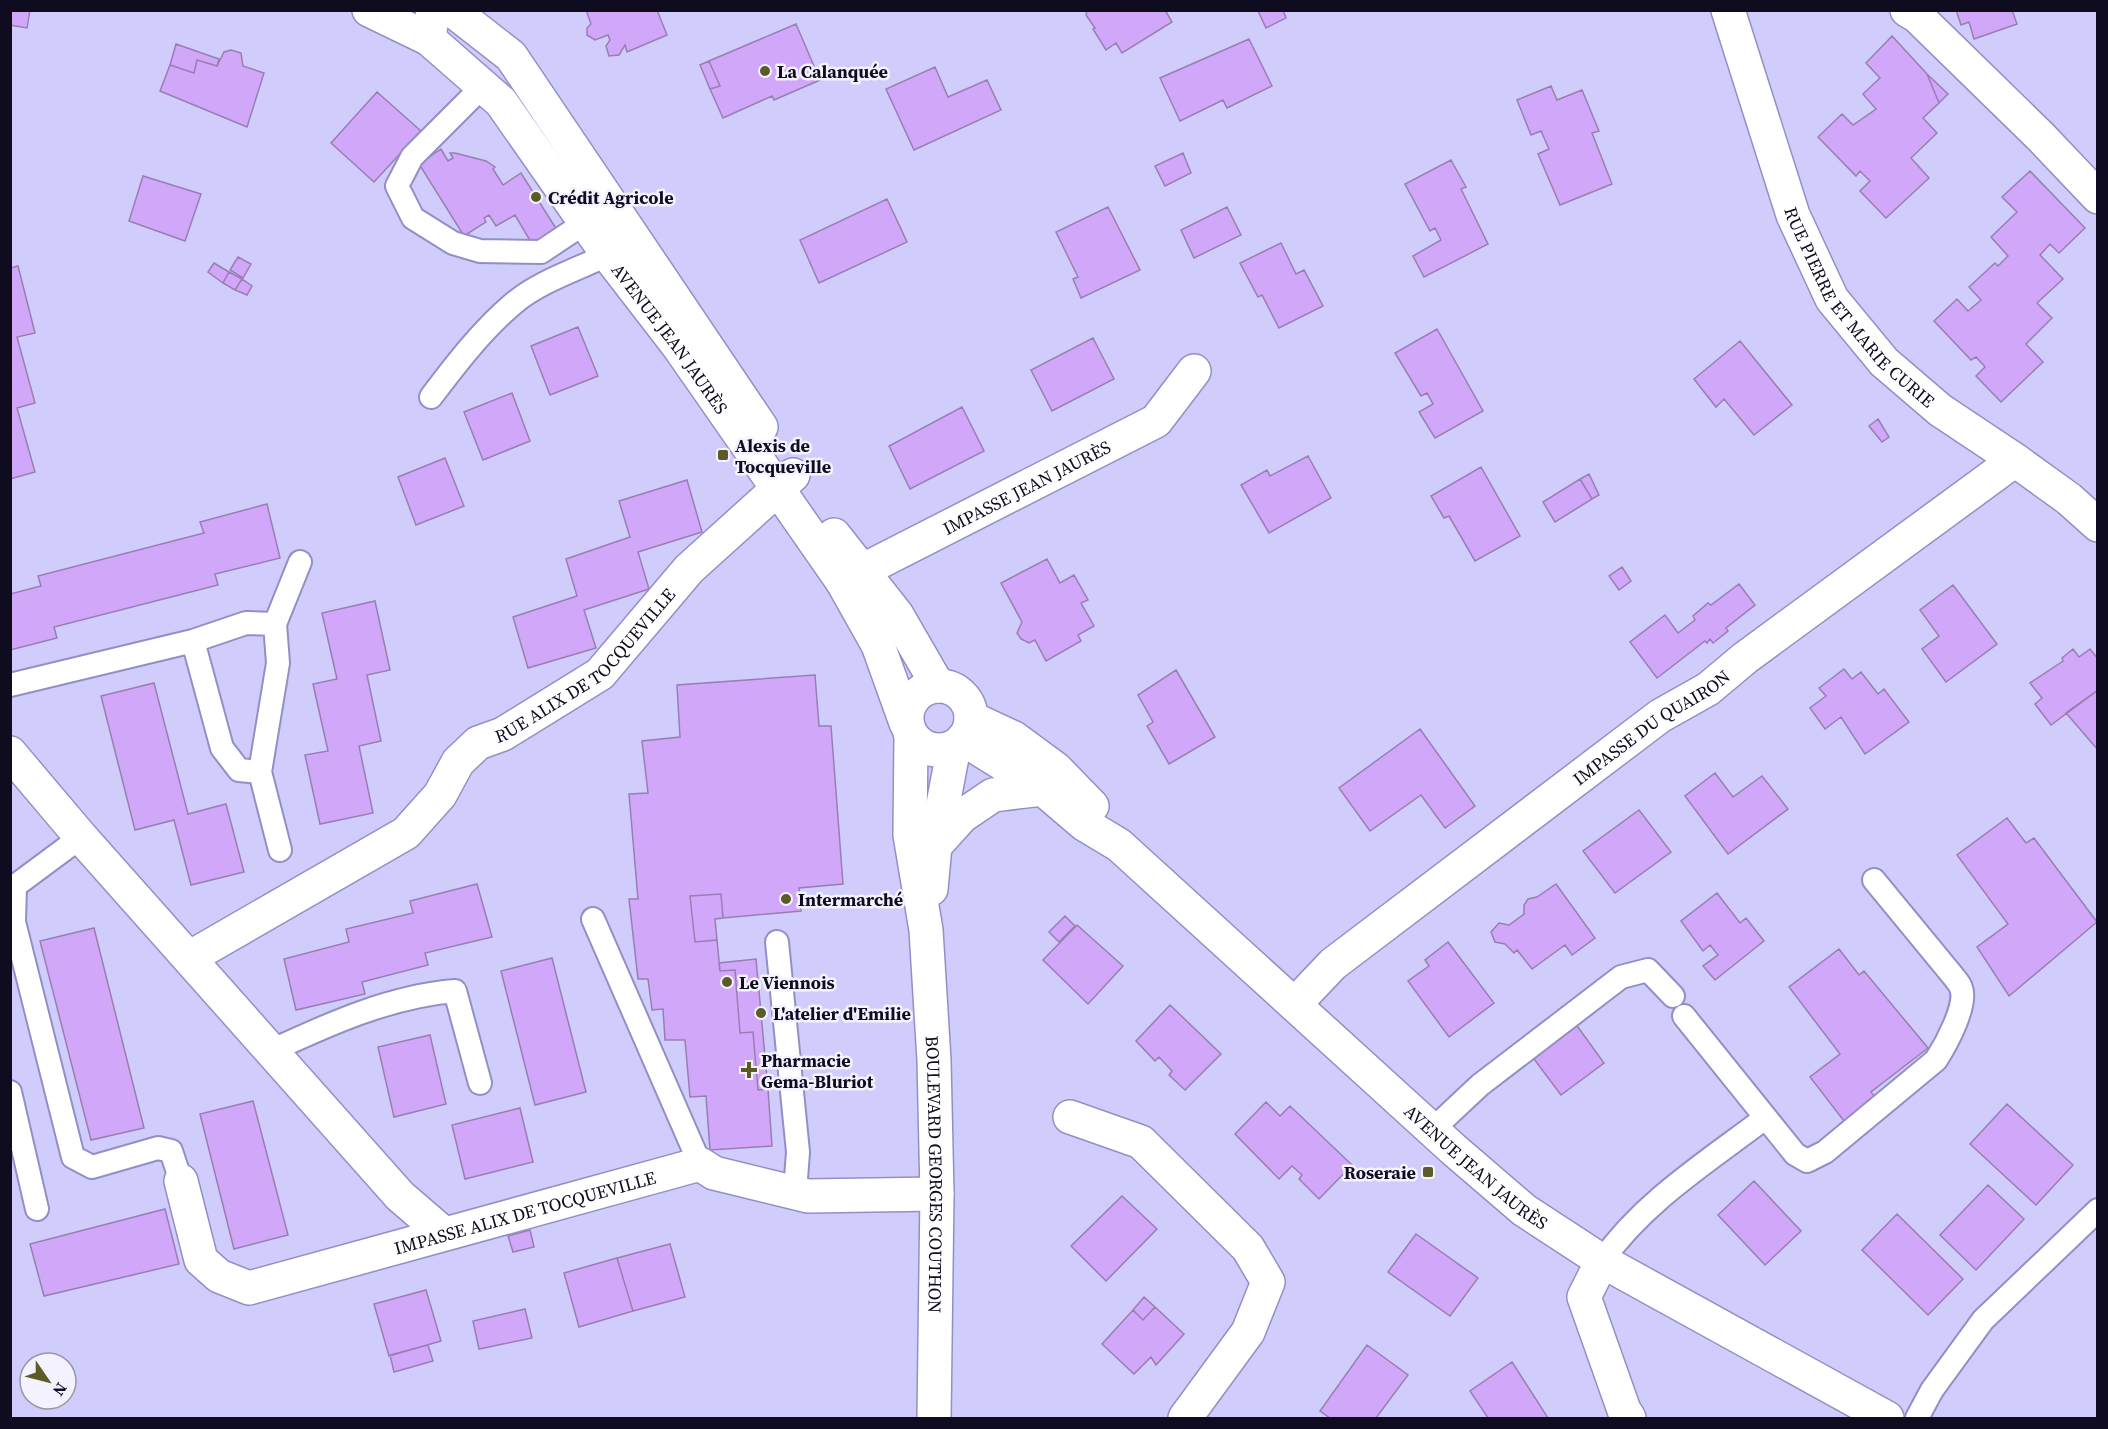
<svg xmlns="http://www.w3.org/2000/svg" width="2108" height="1429" viewBox="0 0 2108 1429" font-family="'Source Serif 4',serif">
<style>
.building{fill:#d1a7f9;stroke:#997eb2;stroke-width:1.5}
.lines{fill:none;stroke-linecap:round;stroke-linejoin:round}
.lane-casing{stroke:#938fc6;stroke-width:26}
.street-casing{stroke:#938fc6;stroke-width:36}
.secondary-casing{stroke:#938fc6;stroke-width:36}
.lane{stroke:#fff;stroke-width:22}
.street{stroke:#fff;stroke-width:33}
.secondary{stroke:#fff;stroke-width:33}
.poi-dot{fill:#5c5b27;stroke:#f3f2fe;stroke-width:2}
.labels{text-anchor:middle;dominant-baseline:central;stroke-width:5;stroke-linejoin:round;paint-order:stroke}
.poi-label{font-size:18px;font-weight:bold;fill:#0f0c20;stroke:#f3f2fe;text-anchor:start}
.street-label{font-size:18px;fill:#0f0c20;stroke:#f3f2fe}
</style>
<rect width="100%" height="100%" fill="#d0cdfc"/>
<path class="building" d="M 10,10 L 30,10 L 27,28 L 10,25 Z
M 586,10 L 657,10 L 667,35 L 627,52 L 625,45 L 619,55 L 609,56 L 606,46 L 610,40 L 608,35 L 595,40 L 587,35 L 587,28 L 591,24 Z
M 1087,10 L 1165,10 L 1172,22 L 1122,53 L 1116,43 L 1106,50 L 1093,29 L 1095,28 L 1086,15 Z
M 1283,10 L 1286,18 L 1266,28 L 1258,11 Z
M 1956,10 L 2012,10 L 2017,24 L 1974,39 L 1969,22 L 1961,25 Z
M 796,24 L 820,80 L 774,100 L 772,96 L 723,118 L 710,89 L 720,86 L 709,61 Z
M 1892,36 L 1927,74 L 1939,103 L 1923,118 L 1937,133 L 1911,158 L 1929,178 L 1886,218 L 1860,191 L 1870,181 L 1860,171 L 1856,176 L 1818,137 L 1842,114 L 1853,125 L 1876,109 L 1863,94 L 1880,78 L 1866,63 Z
M 1249,39 L 1272,86 L 1227,108 L 1223,100 L 1180,121 L 1160,78 Z
M 176,44 L 219,59 L 217,66 L 197,60 L 194,73 L 170,65 Z
M 231,50 L 241,53 L 243,66 L 264,73 L 247,127 L 160,91 L 170,65 L 194,73 L 197,60 L 217,66 L 224,52 Z
M 709,61 L 720,86 L 710,89 L 700,65 Z
M 935,67 L 948,97 L 987,80 L 1001,110 L 914,150 L 886,89 Z
M 1927,74 L 1948,94 L 1939,103 Z
M 1551,86 L 1557,100 L 1582,90 L 1599,131 L 1592,133 L 1612,184 L 1560,205 L 1538,154 L 1549,149 L 1541,131 L 1531,135 L 1517,100 Z
M 377,92 L 421,131 L 374,182 L 331,143 Z
M 441,149 L 448,161 L 453,158 L 450,153 L 455,153 L 486,161 L 495,167 L 493,169 L 503,185 L 521,173 L 557,230 L 532,244 L 515,215 L 496,226 L 489,215 L 484,218 L 486,222 L 464,236 L 419,164 Z
M 1183,153 L 1191,173 L 1165,186 L 1155,166 Z
M 1451,160 L 1466,187 L 1461,189 L 1488,244 L 1424,277 L 1413,256 L 1441,240 L 1435,228 L 1430,231 L 1405,184 Z
M 2030,171 L 2085,228 L 2059,253 L 2050,244 L 2040,255 L 2063,279 L 2037,303 L 2052,318 L 2026,344 L 2043,362 L 2001,402 L 1976,376 L 1985,367 L 1976,357 L 1971,360 L 1934,321 L 1957,299 L 1968,311 L 1981,300 L 1969,287 L 1995,263 L 1998,266 L 2008,256 L 1991,237 L 2017,212 L 2002,197 Z
M 143,176 L 201,194 L 185,241 L 129,221 Z
M 887,199 L 907,242 L 819,283 L 800,240 Z
M 1108,207 L 1140,270 L 1081,298 L 1073,279 L 1078,277 L 1056,232 Z
M 1227,207 L 1241,235 L 1194,258 L 1181,230 Z
M 1281,243 L 1296,274 L 1304,270 L 1323,306 L 1279,328 L 1262,295 L 1258,297 L 1240,263 Z
M 238,257 L 251,264 L 243,278 L 230,270 Z
M 214,263 L 229,272 L 223,283 L 208,272 Z
M 18,266 L 35,333 L 17,337 L 35,403 L 17,408 L 35,472 L 10,479 L 10,268 Z
M 229,272 L 242,279 L 235,290 L 223,283 Z
M 242,279 L 252,286 L 247,295 L 235,290 Z
M 578,327 L 598,376 L 550,395 L 531,346 Z
M 1437,329 L 1483,411 L 1435,438 L 1419,412 L 1433,404 L 1427,393 L 1421,396 L 1395,353 Z
M 1093,338 L 1114,379 L 1052,411 L 1031,370 Z
M 1740,341 L 1792,405 L 1754,435 L 1724,399 L 1716,407 L 1694,379 Z
M 512,393 L 530,441 L 483,460 L 464,412 Z
M 962,407 L 984,451 L 910,489 L 889,446 Z
M 1878,419 L 1889,437 L 1882,442 L 1869,426 Z
M 1308,456 L 1331,498 L 1269,533 L 1241,485 L 1267,470 L 1270,476 Z
M 445,458 L 464,506 L 416,525 L 398,477 Z
M 1481,467 L 1520,536 L 1475,561 L 1449,516 L 1444,518 L 1431,496 Z
M 1589,474 L 1599,495 L 1592,499 L 1580,479 Z
M 1580,479 L 1592,499 L 1555,522 L 1543,502 Z
M 687,480 L 702,532 L 638,552 L 649,589 L 584,610 L 596,648 L 528,668 L 513,617 L 577,596 L 566,559 L 630,537 L 619,501 Z
M 267,504 L 280,558 L 215,574 L 218,585 L 54,627 L 57,638 L 10,650 L 10,594 L 41,586 L 38,576 L 204,533 L 200,522 Z
M 1047,559 L 1060,583 L 1074,575 L 1088,600 L 1081,603 L 1094,626 L 1078,635 L 1081,641 L 1046,661 L 1035,640 L 1029,643 L 1021,639 L 1017,633 L 1022,622 L 1001,583 Z
M 1622,567 L 1631,581 L 1619,590 L 1609,576 Z
M 1739,584 L 1755,605 L 1726,628 L 1728,631 L 1713,643 L 1710,639 L 1707,643 L 1705,641 L 1657,678 L 1630,642 L 1665,615 L 1678,633 L 1695,620 L 1693,616 L 1708,603 L 1711,605 Z
M 1953,585 L 1997,644 L 1946,682 L 1922,649 L 1939,636 L 1920,610 Z
M 375,601 L 390,670 L 367,675 L 381,741 L 359,746 L 373,813 L 320,824 L 305,755 L 328,751 L 313,684 L 337,679 L 322,613 Z
M 2073,649 L 2079,657 L 2090,649 L 2098,659 L 2098,690 L 2051,725 L 2035,704 L 2042,698 L 2030,683 L 2063,661 L 2062,658 Z
M 1844,669 L 1852,679 L 1861,672 L 1878,694 L 1884,689 L 1909,722 L 1865,754 L 1841,717 L 1825,729 L 1810,708 L 1826,696 L 1819,688 Z
M 1176,670 L 1215,737 L 1169,764 L 1147,726 L 1153,722 L 1138,695 Z
M 815,675 L 819,726 L 831,726 L 843,884 L 799,888 L 801,911 L 723,918 L 721,894 L 690,896 L 695,942 L 717,940 L 720,971 L 735,970 L 740,1033 L 753,1032 L 758,1090 L 768,1089 L 772,1146 L 710,1150 L 706,1096 L 690,1097 L 685,1040 L 665,1040 L 663,1009 L 652,1010 L 648,979 L 638,979 L 629,899 L 638,899 L 629,794 L 648,793 L 642,741 L 680,737 L 677,685 Z
M 154,683 L 188,814 L 226,804 L 244,872 L 191,885 L 174,820 L 135,830 L 101,696 Z
M 2098,690 L 2098,750 L 2066,713 Z
M 1420,729 L 1475,806 L 1445,828 L 1421,795 L 1370,831 L 1339,788 Z
M 1715,773 L 1733,797 L 1762,776 L 1788,809 L 1728,854 L 1685,796 Z
M 1639,810 L 1671,852 L 1615,893 L 1583,851 Z
M 2007,818 L 2026,843 L 2034,838 L 2097,922 L 2009,996 L 1977,947 L 2008,924 L 1957,855 Z
M 477,884 L 492,937 L 425,953 L 428,965 L 362,982 L 365,994 L 296,1010 L 284,959 L 349,942 L 346,929 L 413,913 L 410,901 Z
M 1556,884 L 1595,938 L 1572,955 L 1565,945 L 1532,969 L 1517,950 L 1514,953 L 1505,944 L 1495,942 L 1491,932 L 1499,923 L 1509,925 L 1524,914 L 1524,905 L 1528,899 L 1537,897 Z
M 1717,893 L 1740,923 L 1746,918 L 1764,941 L 1715,980 L 1703,966 L 1718,955 L 1710,945 L 1703,951 L 1681,921 Z
M 721,894 L 723,918 L 715,919 L 717,940 L 695,942 L 690,896 Z
M 1065,916 L 1075,926 L 1059,942 L 1049,932 Z
M 1077,925 L 1123,966 L 1088,1004 L 1043,960 Z
M 94,928 L 144,1128 L 91,1140 L 40,941 Z
M 1448,942 L 1494,1003 L 1449,1037 L 1408,981 L 1429,966 L 1425,960 Z
M 1839,949 L 1859,975 L 1864,971 L 1928,1048 L 1871,1092 L 1875,1097 L 1844,1121 L 1810,1077 L 1840,1054 L 1789,987 Z
M 552,958 L 586,1092 L 535,1105 L 501,971 Z
M 756,959 L 768,1089 L 758,1090 L 753,1032 L 740,1033 L 735,970 L 720,971 L 719,963 Z
M 1170,1005 L 1221,1054 L 1185,1090 L 1169,1075 L 1172,1071 L 1159,1057 L 1155,1061 L 1136,1041 Z
M 1575,1023 L 1604,1063 L 1561,1095 L 1531,1055 Z
M 430,1035 L 446,1104 L 394,1117 L 378,1047 Z
M 253,1101 L 288,1235 L 234,1249 L 200,1114 Z
M 1266,1102 L 1280,1116 L 1290,1106 L 1352,1165 L 1319,1199 L 1299,1179 L 1302,1175 L 1292,1166 L 1279,1179 L 1235,1134 Z
M 2007,1104 L 2073,1165 L 2036,1205 L 1970,1144 Z
M 520,1108 L 533,1162 L 465,1179 L 452,1125 Z
M 1754,1181 L 1801,1231 L 1765,1265 L 1718,1215 Z
M 1988,1185 L 2024,1219 L 1976,1270 L 1940,1235 Z
M 1122,1196 L 1157,1229 L 1106,1281 L 1071,1246 Z
M 165,1209 L 179,1264 L 44,1296 L 30,1244 Z
M 1897,1214 L 1963,1279 L 1928,1315 L 1862,1250 Z
M 530,1230 L 534,1247 L 513,1252 L 508,1236 Z
M 1416,1234 L 1478,1278 L 1450,1316 L 1388,1272 Z
M 670,1244 L 685,1297 L 633,1311 L 617,1258 Z
M 617,1258 L 633,1311 L 579,1327 L 564,1273 Z
M 426,1290 L 441,1341 L 389,1356 L 374,1304 Z
M 1144,1297 L 1155,1307 L 1143,1320 L 1133,1310 Z
M 1155,1307 L 1184,1334 L 1156,1365 L 1151,1357 L 1134,1374 L 1102,1344 L 1133,1310 L 1143,1320 Z
M 525,1309 L 532,1338 L 479,1349 L 473,1321 Z
M 428,1345 L 433,1361 L 394,1372 L 390,1355 Z
M 1367,1345 L 1408,1375 L 1376,1418 L 1330,1418 L 1320,1411 Z
M 1512,1362 L 1548,1418 L 1488,1418 L 1470,1391 Z"/>
<g class="lines">
<g class="lane-casing">
<path id="lane" d="M 483,86 L 412,157 L 397,186 L 413,218 L 453,243 L 480,251 L 541,252 L 586,222
M 431,397 C 456,364 482,330 514,303 C 544,278 587,267 620,248
M 275,624 L 300,562
M 193,641 L 222,748 L 239,770 L 260,772
M 10,685 L 193,641 L 246,623 L 275,624 L 278,663 L 260,772 L 280,850
M 81,837 L 15,886 L 14,922 L 73,1157 L 92,1167 L 158,1148 L 171,1151 L 181,1181
M 593,919 L 700,1164
M 777,942 L 798,1152 L 795,1192
M 1684,1016 L 1795,1154 L 1807,1161 L 1825,1152 L 1936,1060 C 1945,1046 1968,1005 1961,988 C 1960,984 1956,980 1953,976 L 1874,880
M 271,1051 C 329,1024 391,996 455,991 L 480,1083
M 10,1092 L 37,1209
M 1432,1130 L 1480,1085 L 1621,977 L 1648,970 L 1673,996
M 1602,1261 C 1643,1202 1707,1162 1765,1118
M 1917,1418 L 1932,1390 L 1983,1320 L 2098,1210"/>
</g>
<g class="street-casing">
<g id="street">
<path id="s1" d="M 1728,10 L 1793,215 L 1832,299 L 1884,362 L 1940,410 L 2015,460 L 2069,499 L 2098,525"/>
<path d="M 1907,10 L 1917,16 L 2041,137 L 2098,197"/>
<path d="M 429,39 L 433,10"/>
<path id="s2" d="M 842,581 L 1156,421 L 1194,371"/>
<path d="M 10,753 L 81,837 L 400,1196 L 443,1233"/>
<path id="s3" d="M 189,958 L 406,833 L 440,795 L 458,762 L 478,743 L 503,734 L 600,674 L 689,569 L 793,475"/>
<path id="s4" d="M 1295,1004 L 1333,964 L 1660,716 L 1708,689 L 1745,658 L 2015,460"/>
<path d="M 1070,1117 L 1141,1142 L 1248,1248 L 1268,1282 L 1248,1332 L 1185,1418"/>
<path id="s5" d="M 181,1181 L 201,1260 L 219,1276 L 249,1288 L 700,1164 L 714,1173 L 808,1196 L 937,1194"/>
<path d="M 1602,1261 L 1584,1297 L 1624,1410 L 1629,1418"/>
</g>
</g>
<g class="secondary-casing">
<g id="secondary">
<path id="s6" d="M 369,10 L 429,39 L 501,102 L 608,255 L 679,347 L 842,581 L 878,645 L 906,723"/>
<path d="M 452,10 L 511,56 L 761,427"/>
<path d="M 834,535 L 897,615 L 938,686"/>
<circle cx="939" cy="718" r="32"/>
<path d="M 971,718 L 1014,738 L 1056,769 L 1092,806"/>
<path id="s7" d="M 911,735 L 910,835 L 926,930 L 934,1060 L 937,1194 L 934,1418"/>
<path id="s8" d="M 963,739 L 1043,789 L 1084,824 L 1119,845 L 1453,1149 L 1524,1210 L 1602,1261 L 1887,1418"/>
<path d="M 935,846 L 962,816 L 993,795 L 1043,789"/>
<path d="M 931,889 L 935,846 L 954,747"/>
</g>
</g>
<use href="#lane" class="lane"/>
<use href="#street" class="street"/>
<use href="#secondary" class="secondary"/>
</g>
<g class="poi-dot">
<circle cx="765" cy="71" r="6"/>
<circle cx="536" cy="197" r="6"/>
<rect x="717" y="449" width="12" height="12" rx="3"/>
<circle cx="786" cy="899" r="6"/>
<circle cx="727" cy="982" r="6"/>
<circle cx="761" cy="1013" r="6"/>
<path d="M746 1061h6v6h6v6h-6v6h-6v-6h-6v-6h6z"/>
<rect x="1422" y="1166" width="12" height="12" rx="3"/>
</g>
<g class="labels">
<g class="poi-label">
<text x="777" y="71">La Calanquée</text>
<text x="548" y="197">Crédit Agricole</text>
<text x="735" y="445">Alexis de<tspan x="735" dy="21">Tocqueville</tspan></text>
<text x="798" y="899">Intermarché</text>
<text x="739" y="982">Le Viennois</text>
<text x="773" y="1013">L'atelier d'Emilie</text>
<text x="761" y="1060">Pharmacie<tspan x="761" dy="21">Gema-Bluriot</tspan></text>
<text x="1416" y="1172" text-anchor="end">Roseraie</text>
</g>
<g class="street-label">
<text stroke="none"><textPath href="#s1" startOffset="330">RUE PIERRE ET MARIE CURIE</textPath></text>
<text stroke="none"><textPath href="#s6" startOffset="453">AVENUE JEAN JAURÈS</textPath></text>
<text stroke="none"><textPath href="#s2" startOffset="207">IMPASSE JEAN JAURÈS</textPath></text>
<text stroke="none"><textPath href="#s3" startOffset="501">RUE ALIX DE TOCQUEVILLE</textPath></text>
<text stroke="none"><textPath href="#s4" startOffset="452">IMPASSE DU QUAIRON</textPath></text>
<text stroke="none"><textPath href="#s8" startOffset="670">AVENUE JEAN JAURÈS</textPath></text>
<text stroke="none"><textPath href="#s7" startOffset="441">BOULEVARD GEORGES COUTHON</textPath></text>
<text stroke="none"><textPath href="#s5" startOffset="424">IMPASSE ALIX DE TOCQUEVILLE</textPath></text>
</g>
</g>
<rect width="2108" height="1429" fill="none" stroke="#0f0c20" stroke-width="24"/>
<g transform="translate(48 1381) rotate(125)"><circle r="28" fill="#f3f2fe" stroke="#9896a5" stroke-width="1.5"/>
<path d="M0-4.5L10 22L0 15L-10 22Z" fill="#5c5b27"/>
<text y="-9" font-size="16" font-weight="bold" text-anchor="middle" fill="#0f0c20">N</text>
</g>
</svg>
